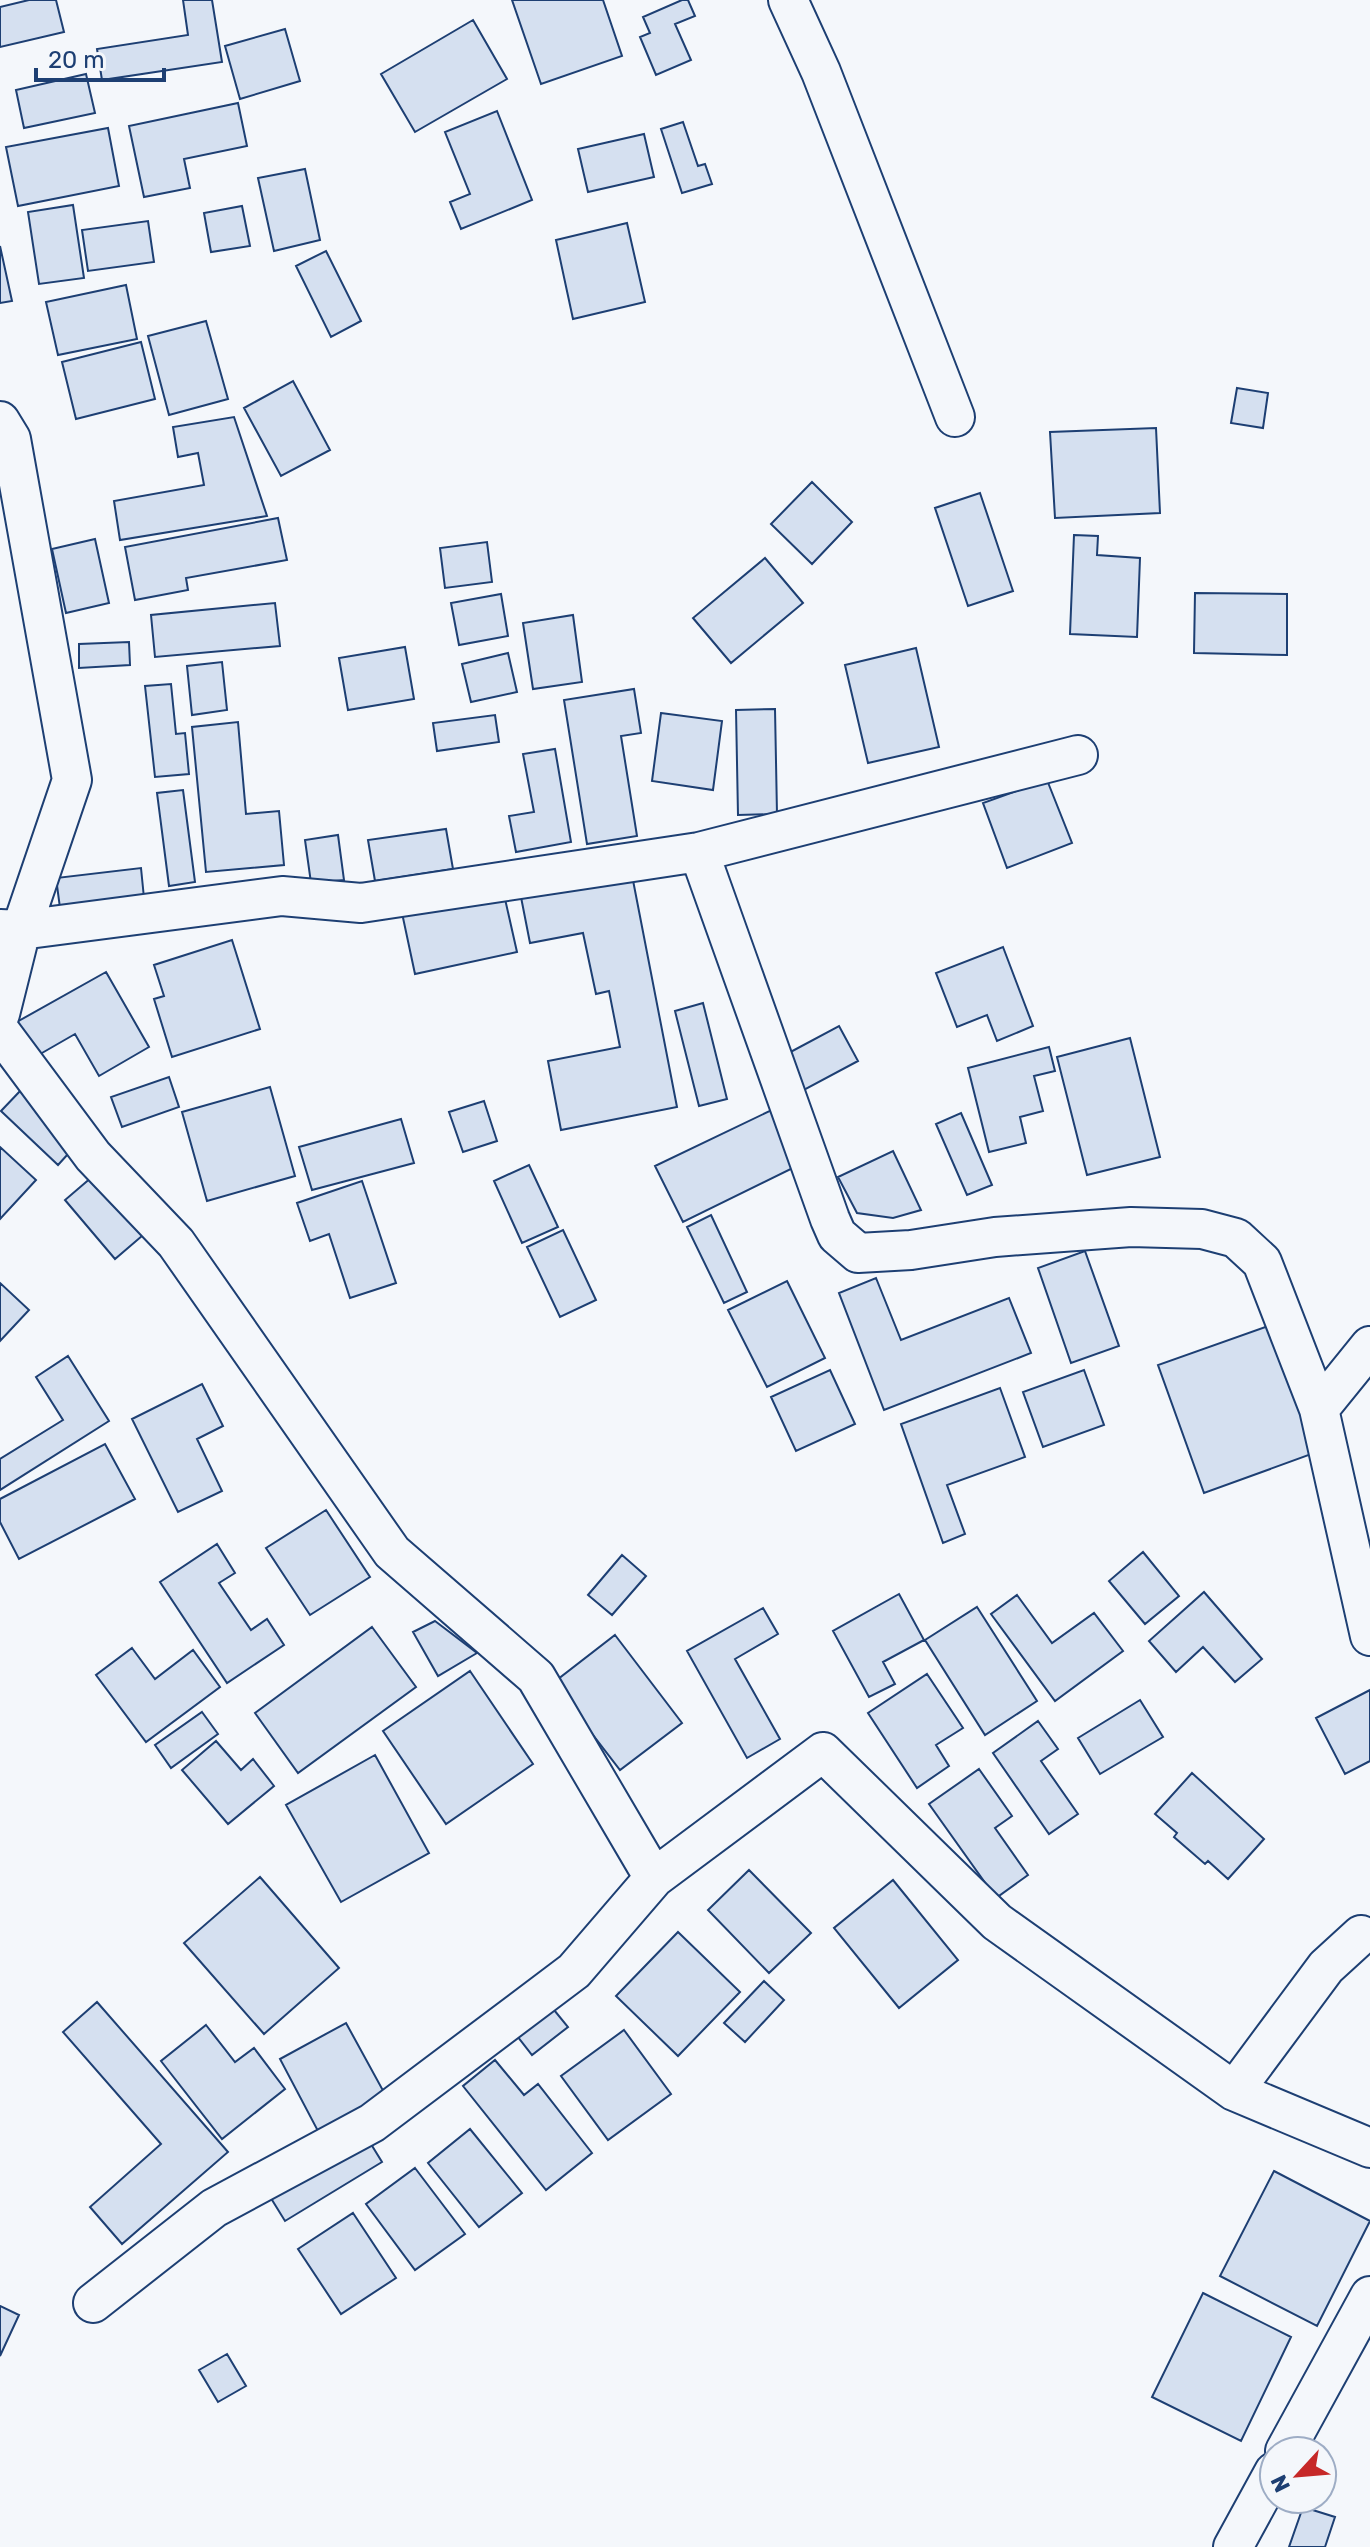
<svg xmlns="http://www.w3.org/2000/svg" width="1370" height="2547" viewBox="0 0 1370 2547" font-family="Rubik,sans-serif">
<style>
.building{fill:#d5e0f0;stroke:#1d3f73;stroke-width:2}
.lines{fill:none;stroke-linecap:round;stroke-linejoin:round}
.minor-casing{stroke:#1d3f73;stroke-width:42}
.minor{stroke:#f4f7fb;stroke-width:38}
</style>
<rect width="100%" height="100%" fill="#f4f7fb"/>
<path class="building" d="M 29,0 L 56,0 L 64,32 L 0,47 L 0,7 Z
M 183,0 L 212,0 L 222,62 L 102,80 L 97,49 L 188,35 Z
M 512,0 L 603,0 L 622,56 L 541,84 Z
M 682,0 L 688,0 L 695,16 L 675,24 L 691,60 L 656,75 L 640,37 L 650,33 L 643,17 Z
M 473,20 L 507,79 L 415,132 L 381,74 Z
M 285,29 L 300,81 L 240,99 L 225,46 Z
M 86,74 L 95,113 L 24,128 L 16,90 Z
M 238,103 L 247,146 L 184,159 L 190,188 L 144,197 L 129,126 Z
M 497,111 L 532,200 L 461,229 L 450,202 L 470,194 L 445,132 Z
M 683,122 L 698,166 L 705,164 L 712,184 L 682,193 L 661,129 Z
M 108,128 L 119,186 L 18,206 L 6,147 Z
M 644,134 L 654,177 L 588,192 L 578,149 Z
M 305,169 L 320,240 L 274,251 L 258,178 Z
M 73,205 L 84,278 L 39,284 L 28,212 Z
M 242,206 L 250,246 L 211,252 L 204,213 Z
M 148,221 L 154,262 L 88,271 L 82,230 Z
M 627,223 L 645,302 L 573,319 L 556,240 Z
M 0,246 L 12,301 L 0,303 Z
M 326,251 L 361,321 L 331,337 L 296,266 Z
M 126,285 L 137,339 L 58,355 L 46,302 Z
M 206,321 L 228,399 L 169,415 L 148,336 Z
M 141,342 L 155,399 L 76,419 L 62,362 Z
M 293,381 L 330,450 L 281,476 L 244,408 Z
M 1237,388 L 1268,393 L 1263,428 L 1231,423 Z
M 234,417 L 267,516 L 120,540 L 114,501 L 204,485 L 198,453 L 178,457 L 173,427 Z
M 1156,428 L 1160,513 L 1055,518 L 1050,432 Z
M 812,482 L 852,522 L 812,564 L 771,524 Z
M 980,493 L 1013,591 L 968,606 L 935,508 Z
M 278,518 L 287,560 L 186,578 L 188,590 L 135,600 L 125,547 Z
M 1074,535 L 1098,536 L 1097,555 L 1140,558 L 1137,637 L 1070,634 Z
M 95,539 L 109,603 L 66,613 L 52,549 Z
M 487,542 L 492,582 L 445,588 L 440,548 Z
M 765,558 L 803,603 L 731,663 L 693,618 Z
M 1195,593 L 1287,594 L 1287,655 L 1194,653 Z
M 501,594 L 508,636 L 459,645 L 451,603 Z
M 275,603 L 280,646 L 155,657 L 151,615 Z
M 573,615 L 582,682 L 533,689 L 523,623 Z
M 129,642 L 130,665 L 79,668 L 79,644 Z
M 405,647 L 414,699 L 348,710 L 339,658 Z
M 916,648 L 939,747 L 868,763 L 845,665 Z
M 508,653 L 517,692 L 471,702 L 462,664 Z
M 222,662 L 227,710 L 192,715 L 187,666 Z
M 171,684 L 176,734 L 185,733 L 189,774 L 155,777 L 145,686 Z
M 634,689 L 641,733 L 621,736 L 637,836 L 587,844 L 564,700 Z
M 775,709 L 777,814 L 738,815 L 736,710 Z
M 661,713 L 722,721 L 713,790 L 652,781 Z
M 495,715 L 499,742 L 437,751 L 433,723 Z
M 238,722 L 246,814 L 279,811 L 284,865 L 206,872 L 192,727 Z
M 555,749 L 571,842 L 516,852 L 509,816 L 534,812 L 523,754 Z
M 1047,780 L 1072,843 L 1007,868 L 983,803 Z
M 183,790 L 195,882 L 169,886 L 157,793 Z
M 446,829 L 453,869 L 375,881 L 368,840 Z
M 338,835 L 344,880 L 311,883 L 305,840 Z
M 141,868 L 144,898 L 60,908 L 56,878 Z
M 631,870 L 677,1107 L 561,1130 L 548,1061 L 620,1047 L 609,991 L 596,994 L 583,933 L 530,943 L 520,892 Z
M 503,890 L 517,952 L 415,974 L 402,913 Z
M 232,940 L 260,1029 L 172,1057 L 154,999 L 164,996 L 154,965 Z
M 1003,947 L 1033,1026 L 997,1041 L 987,1015 L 957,1027 L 936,973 Z
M 106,972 L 149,1047 L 99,1076 L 75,1034 L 35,1057 L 15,1023 Z
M 703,1003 L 727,1099 L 699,1106 L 675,1011 Z
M 839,1026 L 858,1061 L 802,1091 L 783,1056 Z
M 1130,1038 L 1160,1157 L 1087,1175 L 1057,1057 Z
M 1049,1047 L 1055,1071 L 1034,1076 L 1043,1111 L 1020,1117 L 1026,1143 L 989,1152 L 968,1068 Z
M 169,1077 L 179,1107 L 122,1127 L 111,1097 Z
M 270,1087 L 295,1176 L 207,1201 L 182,1112 Z
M 22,1089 L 78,1143 L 58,1165 L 1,1111 Z
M 484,1101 L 497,1141 L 463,1152 L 449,1112 Z
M 776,1108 L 803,1163 L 683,1222 L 655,1166 Z
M 961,1113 L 992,1185 L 967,1195 L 936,1124 Z
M 401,1119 L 414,1163 L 312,1190 L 299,1147 Z
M 0,1147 L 36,1180 L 0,1219 Z
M 893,1151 L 921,1210 L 893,1218 L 857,1213 L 838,1177 Z
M 529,1165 L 558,1227 L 522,1243 L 494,1181 Z
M 99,1171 L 149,1230 L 115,1259 L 65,1200 Z
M 362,1181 L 396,1283 L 350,1298 L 329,1234 L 310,1241 L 297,1203 Z
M 711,1215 L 747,1292 L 724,1303 L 687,1227 Z
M 563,1230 L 596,1300 L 560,1317 L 527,1247 Z
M 1085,1251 L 1119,1346 L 1071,1363 L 1038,1268 Z
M 876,1278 L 901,1340 L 1009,1298 L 1031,1353 L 884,1410 L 839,1293 Z
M 787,1281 L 825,1358 L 767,1387 L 728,1310 Z
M 0,1283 L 29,1310 L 0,1341 Z
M 1271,1325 L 1317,1452 L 1204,1493 L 1158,1365 Z
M 68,1356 L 109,1421 L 0,1490 L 0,1459 L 63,1420 L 36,1377 Z
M 830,1370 L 855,1424 L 796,1451 L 771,1397 Z
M 1084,1370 L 1104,1425 L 1043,1447 L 1023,1392 Z
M 202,1384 L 223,1426 L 197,1439 L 222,1491 L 178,1512 L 132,1419 Z
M 1000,1388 L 1025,1457 L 947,1485 L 965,1534 L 943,1543 L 901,1424 Z
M 105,1444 L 135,1499 L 19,1559 L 0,1522 L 0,1499 Z
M 326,1510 L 370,1577 L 310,1615 L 266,1548 Z
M 217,1544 L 235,1573 L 219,1583 L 251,1630 L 267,1619 L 284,1645 L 227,1683 L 160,1582 Z
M 1143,1552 L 1179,1596 L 1145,1624 L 1109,1581 Z
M 622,1555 L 646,1576 L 612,1615 L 588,1595 Z
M 1204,1592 L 1262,1659 L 1235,1682 L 1203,1647 L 1176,1672 L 1149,1641 Z
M 899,1594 L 924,1640 L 883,1662 L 895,1684 L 869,1697 L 833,1631 Z
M 1017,1595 L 1052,1643 L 1094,1613 L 1123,1651 L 1055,1701 L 991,1614 Z
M 977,1607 L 1037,1701 L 985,1735 L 925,1640 Z
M 763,1608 L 778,1634 L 735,1659 L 780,1739 L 747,1758 L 687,1651 Z
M 435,1621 L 477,1653 L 438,1676 L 413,1632 Z
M 372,1627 L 416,1687 L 298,1773 L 255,1713 Z
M 615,1635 L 682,1723 L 620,1770 L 553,1683 Z
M 132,1648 L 155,1679 L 193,1650 L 220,1687 L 146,1742 L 96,1675 Z
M 470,1671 L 533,1764 L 446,1824 L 383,1731 Z
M 927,1674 L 963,1728 L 936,1745 L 949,1766 L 917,1788 L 868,1713 Z
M 1370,1690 L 1370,1761 L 1345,1774 L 1316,1718 Z
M 1140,1700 L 1163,1737 L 1100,1774 L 1078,1738 Z
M 202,1712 L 218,1734 L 171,1768 L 155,1745 Z
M 1038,1721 L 1058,1749 L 1041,1761 L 1078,1814 L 1049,1834 L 993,1753 Z
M 216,1741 L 241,1770 L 253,1759 L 274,1786 L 228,1824 L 182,1770 Z
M 375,1755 L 429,1853 L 341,1902 L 286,1805 Z
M 979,1769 L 1012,1816 L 995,1828 L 1028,1875 L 996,1898 L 929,1804 Z
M 1192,1773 L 1264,1839 L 1228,1879 L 1208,1861 L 1205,1864 L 1174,1837 L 1177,1833 L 1155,1814 Z
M 749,1870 L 811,1933 L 769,1973 L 708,1910 Z
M 260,1877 L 339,1968 L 264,2034 L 184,1943 Z
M 893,1880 L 958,1960 L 899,2008 L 834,1928 Z
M 678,1932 L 740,1992 L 678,2056 L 616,1996 Z
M 764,1981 L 784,2000 L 745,2042 L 724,2023 Z
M 97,2002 L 228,2152 L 122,2244 L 90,2207 L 161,2144 L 63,2032 Z
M 550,2005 L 568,2027 L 532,2055 L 514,2032 Z
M 346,2023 L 386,2096 L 319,2133 L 280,2059 Z
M 206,2025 L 235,2062 L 254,2048 L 285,2089 L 222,2139 L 161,2061 Z
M 624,2030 L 671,2094 L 608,2140 L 561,2076 Z
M 495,2060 L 524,2095 L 538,2084 L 592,2153 L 546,2190 L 463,2086 Z
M 470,2129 L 522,2193 L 479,2227 L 428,2163 Z
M 366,2136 L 382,2162 L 285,2221 L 269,2195 Z
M 415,2168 L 465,2234 L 415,2270 L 366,2204 Z
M 1274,2171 L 1370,2221 L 1317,2326 L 1220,2276 Z
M 353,2213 L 396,2278 L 341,2314 L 298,2249 Z
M 1203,2293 L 1291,2337 L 1241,2441 L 1152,2397 Z
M 0,2306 L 19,2315 L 0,2356 Z
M 227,2354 L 246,2386 L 218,2402 L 199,2370 Z
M 1303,2507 L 1335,2517 L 1325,2547 L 1289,2547 Z"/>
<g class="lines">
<g class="minor-casing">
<path id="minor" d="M 788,0 L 821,72 L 955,417
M 0,421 L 11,439 L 72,780 L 21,930 L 0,1014
M 699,852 L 830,1219 L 837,1235 L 858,1253 L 911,1250 L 995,1237 L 1131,1227 L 1202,1229 L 1236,1238 L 1262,1262 L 1319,1409 L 1370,1636
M 0,929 L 21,930 L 282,896 L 361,903 L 699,852 L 1078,755
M 0,1031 L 93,1156 L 176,1243 L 392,1552 L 536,1677 L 654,1878 L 823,1752 L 997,1922 L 1234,2091 L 1370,2148
M 1319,1409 L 1370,1346
M 1234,2091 L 1326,1967 L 1361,1935
M 93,2303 L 214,2208 L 372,2123 L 574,1971 L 654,1878
M 1285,2451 L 1370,2296
M 1233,2547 L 1274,2472"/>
</g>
<use href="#minor" class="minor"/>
</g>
<g transform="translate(1298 2475) rotate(244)"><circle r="38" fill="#f4f7fb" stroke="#9eadc5" stroke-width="2"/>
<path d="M0-6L14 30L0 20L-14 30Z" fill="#c62828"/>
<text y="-12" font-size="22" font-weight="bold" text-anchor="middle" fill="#1d3f73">N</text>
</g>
<path d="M36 68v12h128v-12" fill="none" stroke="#1d3f73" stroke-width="4"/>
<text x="48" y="68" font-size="24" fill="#1d3f73" stroke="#f4f7fb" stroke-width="6" paint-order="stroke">20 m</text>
</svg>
